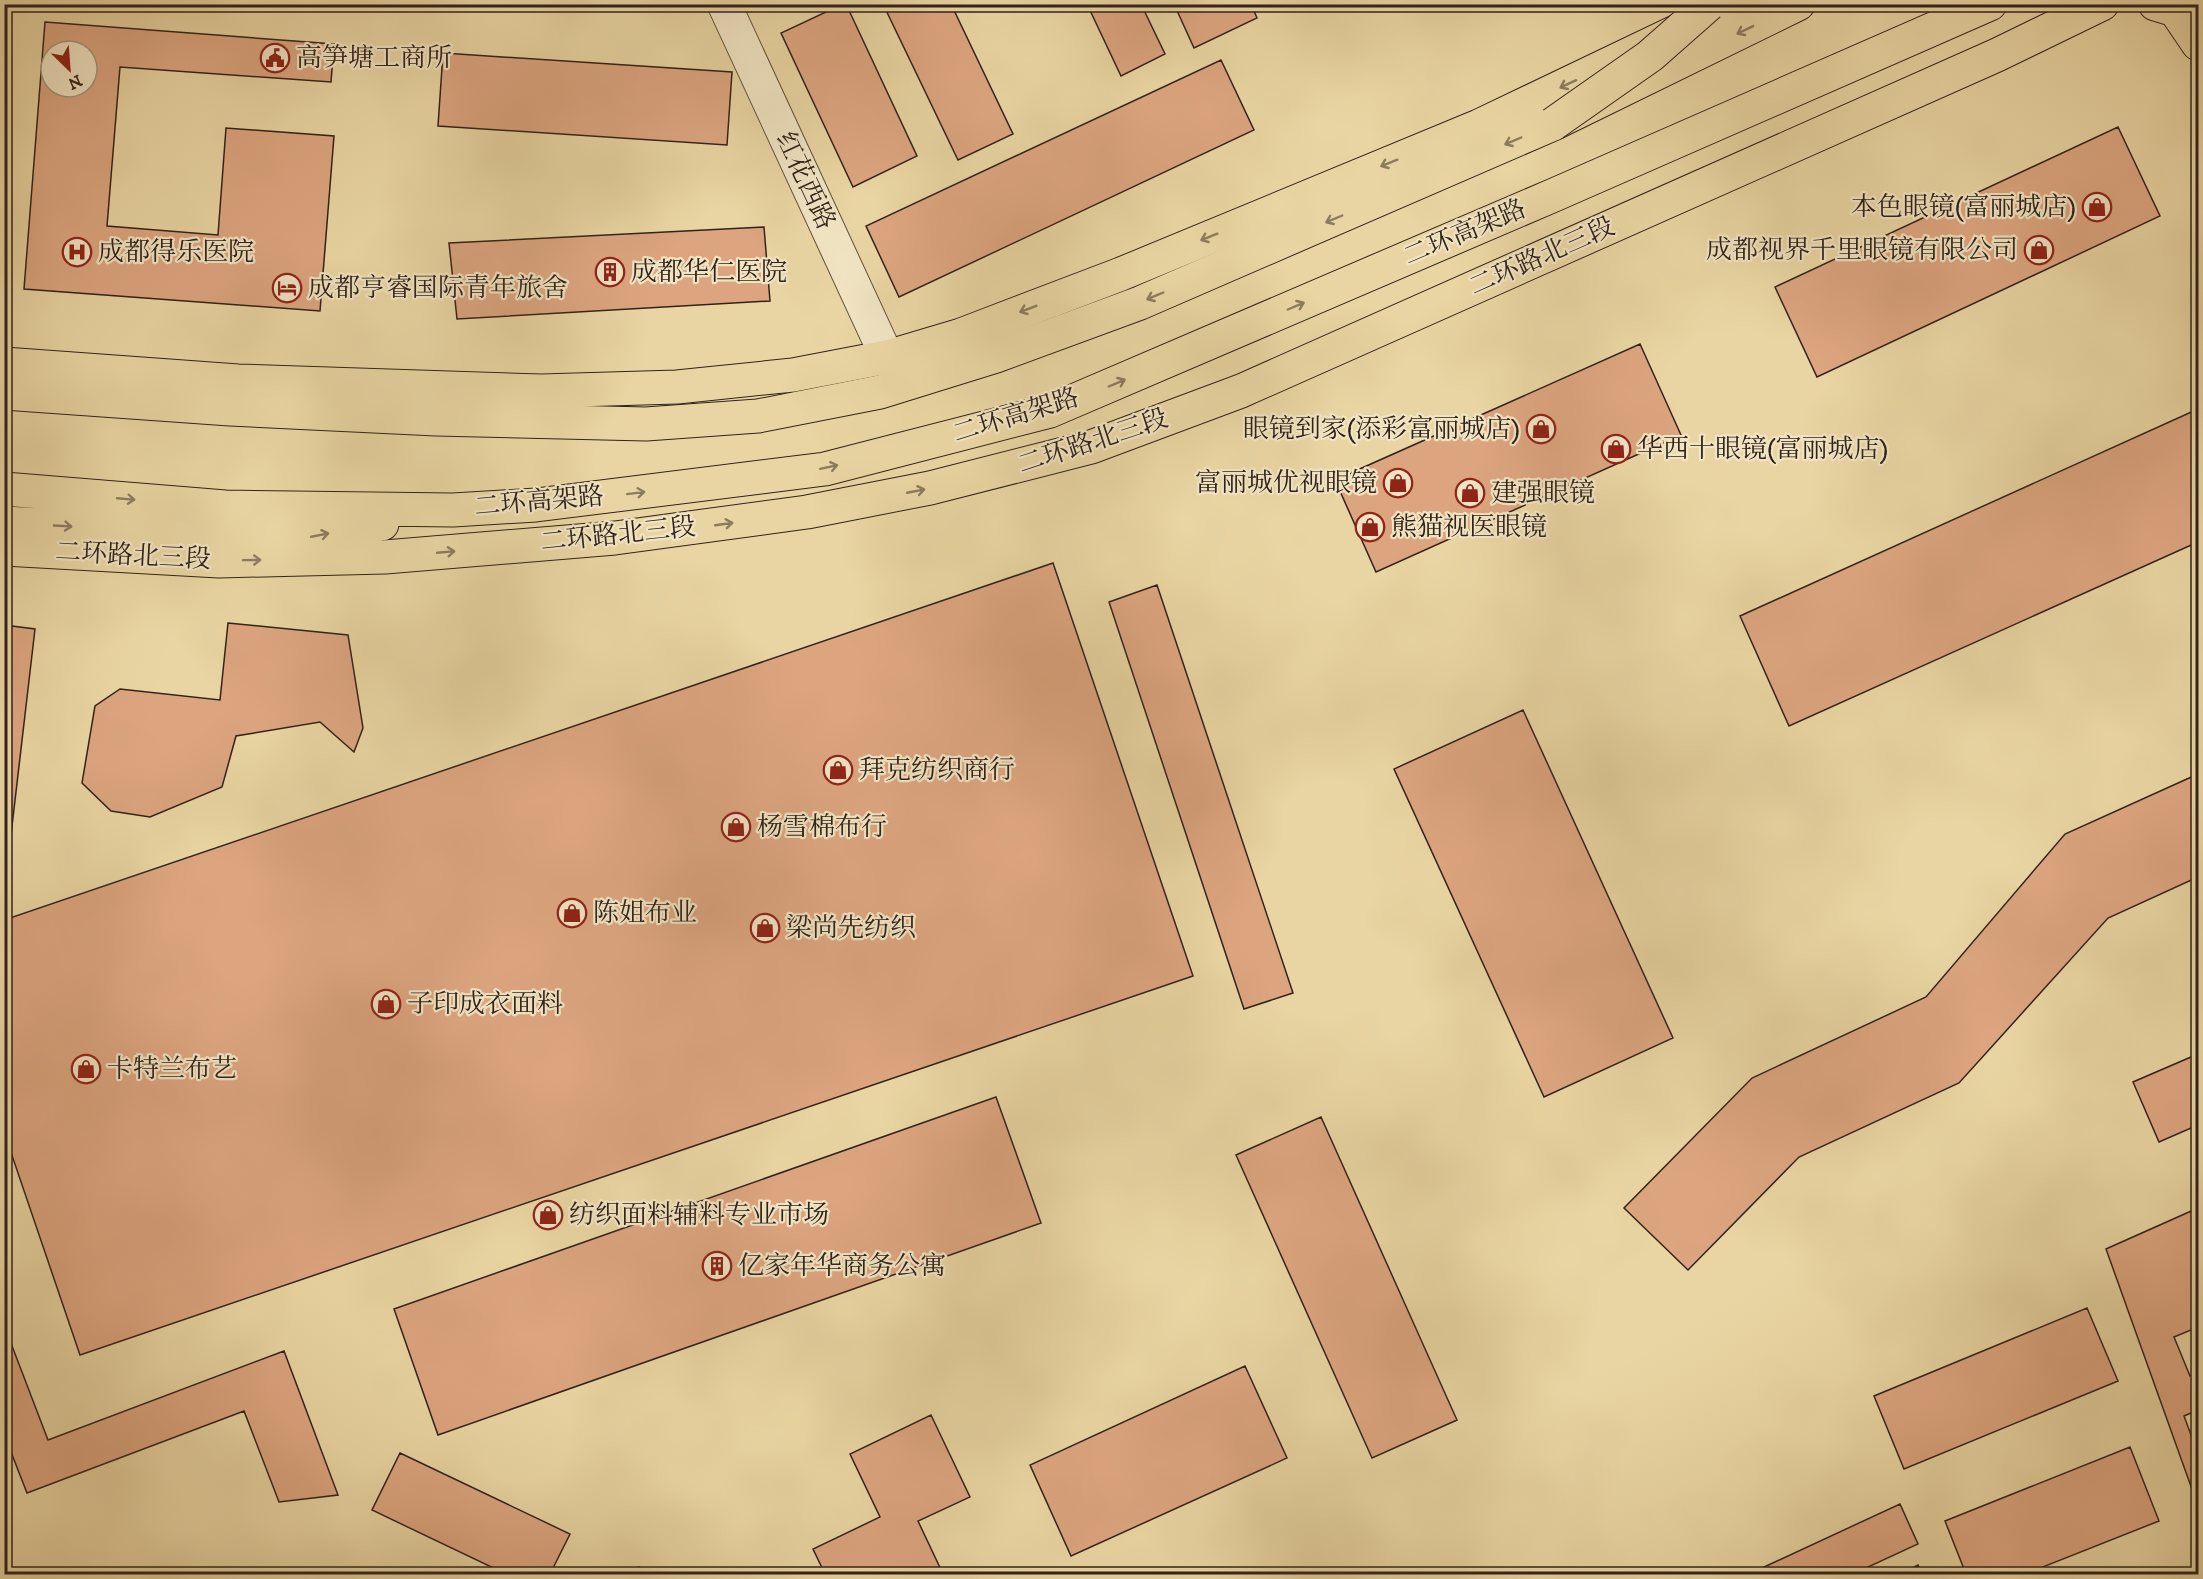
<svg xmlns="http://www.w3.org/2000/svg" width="2203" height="1579" viewBox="0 0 2203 1579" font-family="'IM FELL DW Pica','Noto Serif SC',serif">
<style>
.building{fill:#dca580;stroke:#30221a;stroke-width:1.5;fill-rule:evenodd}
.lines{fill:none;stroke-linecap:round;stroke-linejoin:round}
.minor-casing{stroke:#5e4f3c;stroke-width:35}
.major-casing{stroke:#30221a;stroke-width:35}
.highway-casing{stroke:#30221a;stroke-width:35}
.minor{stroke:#f1e4c3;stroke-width:33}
.major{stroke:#e9d5a3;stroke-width:33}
.highway{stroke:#e9d5a3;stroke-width:33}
.highway-bridge-casing{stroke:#30221a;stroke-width:35;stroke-linecap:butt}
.highway-bridge{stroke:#e9d5a3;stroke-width:33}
.oneway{stroke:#8c7c5e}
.labels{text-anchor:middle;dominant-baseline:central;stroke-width:4.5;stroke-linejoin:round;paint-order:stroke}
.poi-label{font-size:26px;fill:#30221a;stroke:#f1e4c3;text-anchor:start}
.street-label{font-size:26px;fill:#30221a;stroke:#f1e4c3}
</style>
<rect width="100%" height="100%" fill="#e9d5a3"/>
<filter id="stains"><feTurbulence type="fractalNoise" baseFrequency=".00333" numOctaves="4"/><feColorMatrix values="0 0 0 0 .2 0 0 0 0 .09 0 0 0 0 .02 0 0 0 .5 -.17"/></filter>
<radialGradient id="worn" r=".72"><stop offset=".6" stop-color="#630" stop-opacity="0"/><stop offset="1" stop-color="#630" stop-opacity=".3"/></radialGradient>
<path class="building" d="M 843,4 L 846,4 L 917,156 L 853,187 L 781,33 Z
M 883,4 L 951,4 L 1013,134 L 958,160 Z
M 1087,4 L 1141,4 L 1165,54 L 1121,76 Z
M 1174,4 L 1251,4 L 1257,18 L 1194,48 Z
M 45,22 L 334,44 L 331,82 L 120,67 L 107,226 L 218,235 L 226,128 L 334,136 L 320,311 L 24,289 ZM 51,51 L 87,51 L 87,87 L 51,87 Z
M 443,53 L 732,72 L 727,145 L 438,126 Z
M 1221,60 L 1254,130 L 899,297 L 866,226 Z
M 2118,127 L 2160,216 L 1817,377 L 1775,287 Z
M 764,227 L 770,301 L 457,319 L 449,243 Z
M 1640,344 L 1681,435 L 1376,572 L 1335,480 Z
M 2198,409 L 2198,542 L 1789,726 L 1740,616 Z
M 1053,563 L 1193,976 L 80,1355 L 4,1132 L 4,920 Z
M 1157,585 L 1293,993 L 1244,1009 L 1109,602 Z
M 228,623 L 348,635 L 363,728 L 354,752 L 320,722 L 236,736 L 222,787 L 150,817 L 111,811 L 82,783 L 95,706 L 120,689 L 220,700 Z
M 4,625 L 35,629 L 7,869 L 4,870 Z
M 1523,710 L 1673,1038 L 1544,1097 L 1394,769 Z
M 2198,774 L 2198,877 L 2108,918 L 1959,1083 L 1799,1157 L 1688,1270 L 1624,1208 L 1752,1078 L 1926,997 L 2065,834 Z
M 2198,1054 L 2198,1125 L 2159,1142 L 2133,1082 Z
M 996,1097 L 1041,1223 L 438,1435 L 394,1309 Z
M 1321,1117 L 1457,1420 L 1372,1458 L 1236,1155 Z
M 2198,1208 L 2198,1506 L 2106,1249 Z
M 2087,1308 L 2118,1381 L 1904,1469 L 1874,1396 Z
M 4,1325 L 48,1440 L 284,1351 L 338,1495 L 279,1502 L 244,1411 L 27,1493 L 4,1434 Z
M 2198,1327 L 2198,1373 L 2190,1376 L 2174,1337 Z
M 1245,1366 L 1287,1458 L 1071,1556 L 1030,1465 Z
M 2198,1410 L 2198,1454 L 2184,1416 Z
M 931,1415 L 970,1497 L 918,1521 L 943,1574 L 825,1574 L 813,1549 L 880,1517 L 850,1454 Z
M 2130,1447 L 2159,1521 L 2025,1574 L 1966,1574 L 1945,1521 Z
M 400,1453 L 570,1534 L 550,1574 L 506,1574 L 372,1510 Z
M 1900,1504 L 1918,1544 L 1853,1574 L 1749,1574 Z
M 1918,1565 L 1923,1574 L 1900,1574 Z
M 638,1567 L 673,1574 L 636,1574 Z"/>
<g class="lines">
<g class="minor-casing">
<path id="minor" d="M 724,4 L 887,357"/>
</g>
<g class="major-casing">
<path id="major" d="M 4,364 L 238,381 L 541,391 L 677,387 L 793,375 L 887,357 L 961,335 L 1121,274 L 1479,126 L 1734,4
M 4,549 L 219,561 L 385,557 L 615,538 L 807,512 L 930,488 L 1091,447 L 1241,391 L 1997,55 L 2102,4"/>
</g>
<g class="highway-casing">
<path id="highway" d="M 2155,4 L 2175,10 L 2198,44
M 4,393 L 230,409 L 436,419 L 646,424 L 758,416 L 880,392 L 996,356 L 1140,303 L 1553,124 L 1798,4
M 4,489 L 225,507 L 453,510 L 536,505 L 825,469 L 1050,411 L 1554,195 L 1990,4
M 4,523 L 300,539 L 382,524"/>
</g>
<use href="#minor" class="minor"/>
<use href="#major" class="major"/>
<use href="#highway" class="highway"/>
<g class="highway-bridge-casing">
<path id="highway-bridge" d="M 1553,124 L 1650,56 L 1709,4"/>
</g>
<use href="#highway-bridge" class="highway-bridge"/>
</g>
<defs><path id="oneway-shaft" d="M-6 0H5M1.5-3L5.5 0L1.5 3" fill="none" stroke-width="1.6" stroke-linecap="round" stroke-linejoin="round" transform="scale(1.5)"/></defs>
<g class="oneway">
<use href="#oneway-shaft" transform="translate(1745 30) rotate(154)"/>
<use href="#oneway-shaft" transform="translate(1568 84) rotate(155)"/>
<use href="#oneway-shaft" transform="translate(1513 141) rotate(157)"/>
<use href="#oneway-shaft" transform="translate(1389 163) rotate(158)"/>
<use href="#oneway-shaft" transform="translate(1334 219) rotate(157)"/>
<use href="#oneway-shaft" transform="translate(1209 237) rotate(158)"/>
<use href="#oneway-shaft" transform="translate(1155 296) rotate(157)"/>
<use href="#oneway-shaft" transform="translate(1296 306) rotate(-23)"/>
<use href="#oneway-shaft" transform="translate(1028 309) rotate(159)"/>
<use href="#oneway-shaft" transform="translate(1117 383) rotate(-23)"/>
<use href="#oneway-shaft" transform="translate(829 467) rotate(-12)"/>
<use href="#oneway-shaft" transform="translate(916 491) rotate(-11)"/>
<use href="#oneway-shaft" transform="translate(636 493) rotate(-7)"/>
<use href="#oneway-shaft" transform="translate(126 499) rotate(5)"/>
<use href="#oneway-shaft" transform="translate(724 524) rotate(-8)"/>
<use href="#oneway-shaft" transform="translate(63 526) rotate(3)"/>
<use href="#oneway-shaft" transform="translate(320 535) rotate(-11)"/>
<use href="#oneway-shaft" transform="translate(446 552) rotate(-5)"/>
<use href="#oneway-shaft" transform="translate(252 560) rotate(-1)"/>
</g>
<defs>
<g id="civic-ring" transform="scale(1.5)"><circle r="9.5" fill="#f1e4c3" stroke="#8f2418" stroke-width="1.5"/><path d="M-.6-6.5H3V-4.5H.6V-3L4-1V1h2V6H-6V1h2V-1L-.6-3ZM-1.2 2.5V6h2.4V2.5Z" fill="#8f2418"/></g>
<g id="shop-ring" transform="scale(1.5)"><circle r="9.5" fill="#f1e4c3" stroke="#8f2418" stroke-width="1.5"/><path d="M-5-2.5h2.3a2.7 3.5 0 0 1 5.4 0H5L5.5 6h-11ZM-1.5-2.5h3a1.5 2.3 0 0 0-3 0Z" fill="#8f2418"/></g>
<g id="hospital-ring" transform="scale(1.5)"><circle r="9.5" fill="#f1e4c3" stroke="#8f2418" stroke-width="1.5"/><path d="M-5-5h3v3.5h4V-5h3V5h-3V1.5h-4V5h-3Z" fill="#8f2418"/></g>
<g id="building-ring" transform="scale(1.5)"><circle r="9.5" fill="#f1e4c3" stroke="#8f2418" stroke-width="1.5"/><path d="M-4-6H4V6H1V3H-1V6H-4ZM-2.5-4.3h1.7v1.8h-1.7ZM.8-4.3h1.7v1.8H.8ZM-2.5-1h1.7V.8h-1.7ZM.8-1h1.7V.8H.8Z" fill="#8f2418"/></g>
<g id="hotel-ring" transform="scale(1.5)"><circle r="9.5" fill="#f1e4c3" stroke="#8f2418" stroke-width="1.5"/><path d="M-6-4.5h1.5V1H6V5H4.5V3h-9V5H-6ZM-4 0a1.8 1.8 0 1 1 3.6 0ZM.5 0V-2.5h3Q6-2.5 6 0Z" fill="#8f2418"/></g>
</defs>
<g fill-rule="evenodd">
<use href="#civic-ring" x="275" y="58"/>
<use href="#shop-ring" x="2097" y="207"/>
<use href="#shop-ring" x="2039" y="250"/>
<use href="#hospital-ring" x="77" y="252"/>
<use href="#building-ring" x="610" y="272"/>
<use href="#hotel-ring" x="287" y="288"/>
<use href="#shop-ring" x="1541" y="429"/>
<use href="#shop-ring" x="1616" y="449"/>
<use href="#shop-ring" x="1398" y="483"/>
<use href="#shop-ring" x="1470" y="493"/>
<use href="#shop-ring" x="1370" y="527"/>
<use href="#shop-ring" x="838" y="770"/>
<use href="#shop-ring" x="736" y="827"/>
<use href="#shop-ring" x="572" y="913"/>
<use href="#shop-ring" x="765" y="928"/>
<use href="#shop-ring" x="386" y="1004"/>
<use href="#shop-ring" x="86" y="1069"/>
<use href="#shop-ring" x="548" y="1215"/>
<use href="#building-ring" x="717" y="1266"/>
</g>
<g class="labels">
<g class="poi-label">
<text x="296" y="58">高笋塘工商所</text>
<text x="2076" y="207" text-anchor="end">本色眼镜(富丽城店)</text>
<text x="2018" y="250" text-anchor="end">成都视界千里眼镜有限公司</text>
<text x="98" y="252">成都得乐医院</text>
<text x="631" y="272">成都华仁医院</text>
<text x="308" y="288">成都亨睿国际青年旅舍</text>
<text x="1520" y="429" text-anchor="end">眼镜到家(添彩富丽城店)</text>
<text x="1637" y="449">华西十眼镜(富丽城店)</text>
<text x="1377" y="483" text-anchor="end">富丽城优视眼镜</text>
<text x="1491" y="493">建强眼镜</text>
<text x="1391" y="527">熊猫视医眼镜</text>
<text x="859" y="770">拜克纺织商行</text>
<text x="757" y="827">杨雪棉布行</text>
<text x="593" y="913">陈姐布业</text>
<text x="786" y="928">梁尚先纺织</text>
<text x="407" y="1004">子印成衣面料</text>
<text x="107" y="1069">卡特兰布艺</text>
<text x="569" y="1215">纺织面料辅料专业市场</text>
<text x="738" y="1266">亿家年华商务公寓</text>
</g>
<g class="street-label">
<text transform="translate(805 181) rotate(65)">红花西路</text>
<text transform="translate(1465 233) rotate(-23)">二环高架路</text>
<text transform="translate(1542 257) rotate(-24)">二环路北三段</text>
<text transform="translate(1016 416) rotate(-17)">二环高架路</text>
<text transform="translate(1093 442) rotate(-18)">二环路北三段</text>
<text transform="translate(539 502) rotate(-5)">二环高架路</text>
<text transform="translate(618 535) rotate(-6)">二环路北三段</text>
<text transform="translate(133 556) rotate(3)">二环路北三段</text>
</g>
</g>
<rect width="2203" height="1579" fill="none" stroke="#e9d5a3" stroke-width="24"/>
<rect x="6" y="6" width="2191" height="1567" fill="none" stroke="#30221a" stroke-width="3"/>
<rect x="12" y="12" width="2179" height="1555" fill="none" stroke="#30221a" stroke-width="1.5"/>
<g transform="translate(69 69) rotate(155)"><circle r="28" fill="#f1e4c3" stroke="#a4967f" stroke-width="1.5"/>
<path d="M0-4.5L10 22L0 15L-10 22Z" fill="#8f2418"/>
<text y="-9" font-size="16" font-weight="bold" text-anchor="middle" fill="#30221a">N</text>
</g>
<rect width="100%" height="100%" filter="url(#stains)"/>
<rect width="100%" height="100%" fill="url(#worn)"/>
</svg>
